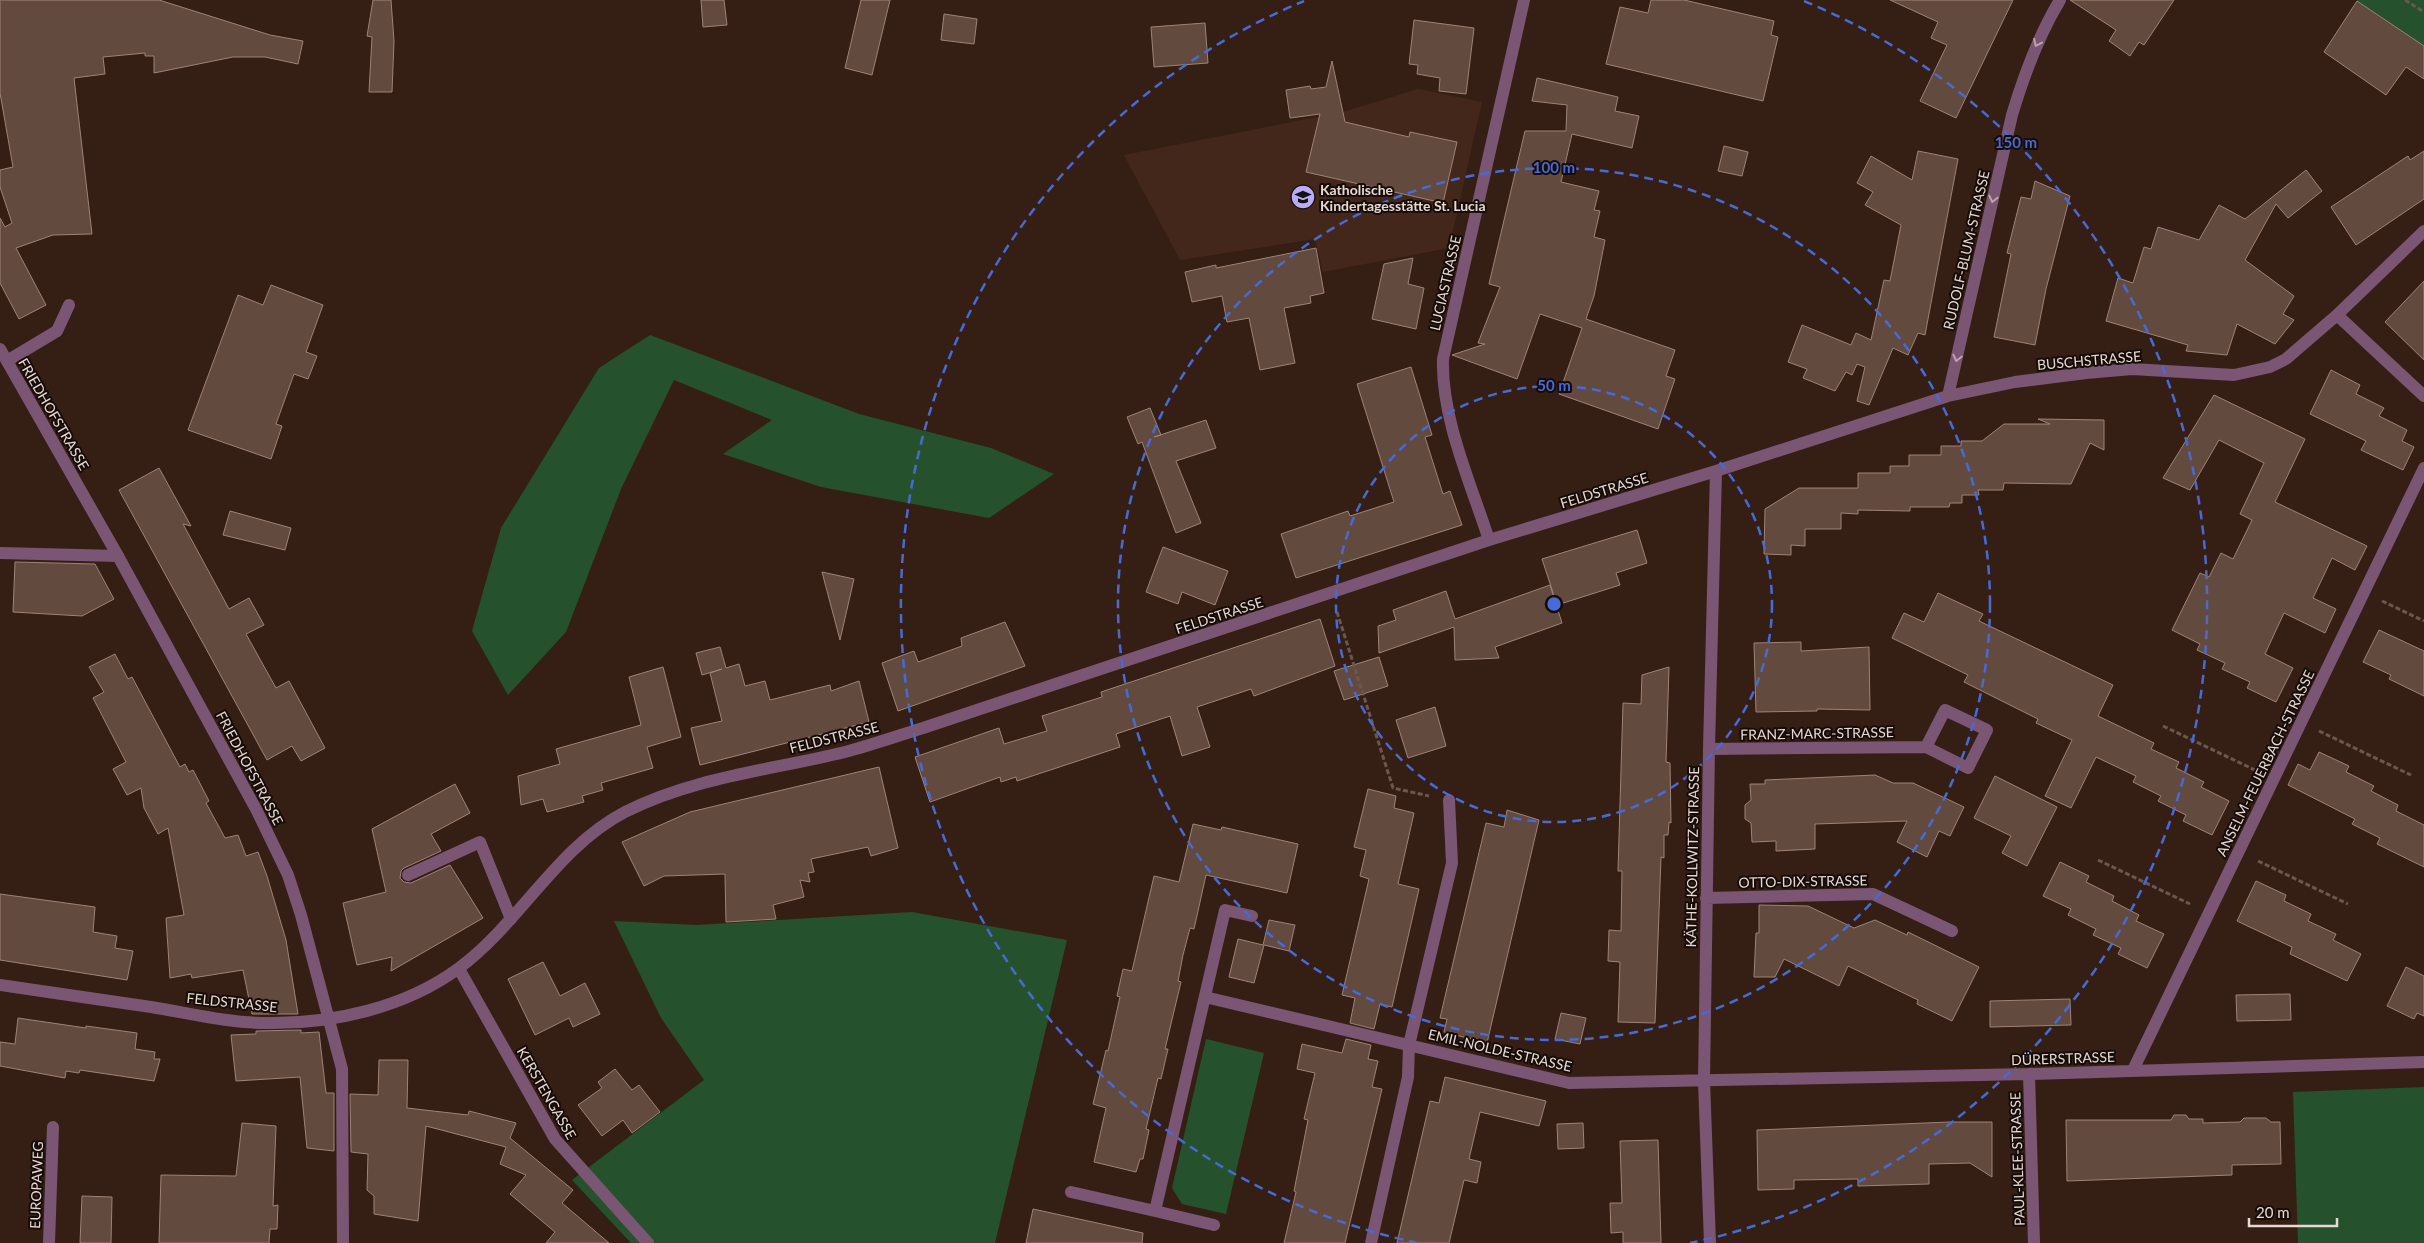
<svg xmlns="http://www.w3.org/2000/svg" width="2424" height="1243" viewBox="0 0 2424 1243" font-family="Lato,sans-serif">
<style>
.built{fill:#43271b}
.green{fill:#25522c}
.building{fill:#634a3f;stroke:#9e8377}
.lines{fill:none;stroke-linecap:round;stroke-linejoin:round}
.path{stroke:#6b574e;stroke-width:3;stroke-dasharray:5 2.5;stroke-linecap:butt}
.service{stroke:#7b5574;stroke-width:12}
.minor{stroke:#7b5574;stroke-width:12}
.oneway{stroke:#bca4ac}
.ring{fill:none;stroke:#466ad7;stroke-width:2.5;stroke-dasharray:9 6}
.labels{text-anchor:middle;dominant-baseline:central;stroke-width:4;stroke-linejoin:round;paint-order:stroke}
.poi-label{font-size:14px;font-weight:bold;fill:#e8d8d2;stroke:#150b07;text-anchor:start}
.street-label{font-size:14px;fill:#e8d8d2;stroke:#150b07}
.centre{fill:#466ad7;stroke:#150b07;stroke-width:2.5}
.ring-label{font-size:15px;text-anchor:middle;font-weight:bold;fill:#466ad7;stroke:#150b07;stroke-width:4;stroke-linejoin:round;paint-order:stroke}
</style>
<rect width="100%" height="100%" fill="#351f15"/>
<path class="built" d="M 1418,89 L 1482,102 L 1449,248 L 1323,272 L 1315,239 L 1180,260 L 1124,155 L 1343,112 Z"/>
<path class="green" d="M 2424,0 L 2424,46 L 2357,1 L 2358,0 Z
M 650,335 L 859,414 L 991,448 L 1054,474 L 989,518 L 821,487 L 723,454 L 772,420 L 674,380 L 621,489 L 566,632 L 508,695 L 472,631 L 501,528 L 599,368 Z
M 912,912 L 1067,940 L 995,1243 L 631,1243 L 572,1180 L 704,1080 L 661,1018 L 614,921 L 696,925 Z
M 1206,1039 L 1264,1053 L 1226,1214 L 1182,1204 L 1172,1188 Z
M 2424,1087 L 2424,1243 L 2298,1243 L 2293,1092 Z"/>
<path class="building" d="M 0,0 L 159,0 L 270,35 L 303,41 L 298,64 L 265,57 L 233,57 L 154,73 L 154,56 L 145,56 L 145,53 L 103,57 L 105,74 L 74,78 L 92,234 L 53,235 L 16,248 L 46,305 L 19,319 L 0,283 L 0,218 L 5,227 L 12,223 L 0,187 L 0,170 L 13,167 L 0,93 Z
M 373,0 L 391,0 L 394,41 L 392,92 L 369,92 L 372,37 L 367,36 Z
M 701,0 L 724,0 L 727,25 L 703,27 Z
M 861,0 L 890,0 L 872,75 L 845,68 Z
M 1651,0 L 1684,0 L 1774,21 L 1771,35 L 1778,37 L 1763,101 L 1606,64 L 1620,7 L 1648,13 Z
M 1890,0 L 2013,0 L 1956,118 L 1920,101 L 1947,45 L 1931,38 L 1938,22 Z
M 2070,0 L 2174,0 L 2144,45 L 2139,42 L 2130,56 L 2109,41 L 2116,30 Z
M 2357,1 L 2424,46 L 2424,79 L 2406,67 L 2386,95 L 2324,52 Z
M 944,14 L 977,19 L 974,44 L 941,40 Z
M 1414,20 L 1474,28 L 1466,94 L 1439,91 L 1440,78 L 1417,74 L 1418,65 L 1409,64 Z
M 1205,23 L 1208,63 L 1154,67 L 1151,27 Z
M 1332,61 L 1345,122 L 1409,137 L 1410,132 L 1457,142 L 1443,203 L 1306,172 L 1320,114 L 1290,118 L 1286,90 L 1310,86 L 1311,89 L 1326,87 Z
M 1537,78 L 1618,97 L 1615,111 L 1639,116 L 1632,148 L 1572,134 L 1561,182 L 1599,191 L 1594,210 L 1600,211 L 1594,237 L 1605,240 L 1594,296 L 1586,319 L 1675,350 L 1666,376 L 1675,379 L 1658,429 L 1559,394 L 1582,328 L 1540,314 L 1517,379 L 1452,355 L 1485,344 L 1478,343 L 1500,287 L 1489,284 L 1525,131 L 1566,131 L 1567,105 L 1532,101 Z
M 1724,146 L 1748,152 L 1742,176 L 1718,171 Z
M 1918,151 L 1958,159 L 1925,335 L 1918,333 L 1908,355 L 1893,348 L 1869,405 L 1857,401 L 1865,367 L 1857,364 L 1852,375 L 1846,372 L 1835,391 L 1803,378 L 1807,369 L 1788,362 L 1802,325 L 1851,345 L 1856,333 L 1871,340 L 1884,280 L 1890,281 L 1901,225 L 1865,205 L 1873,192 L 1857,183 L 1871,156 L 1912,180 Z
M 2424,151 L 2424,199 L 2356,245 L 2331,207 L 2408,156 L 2410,160 Z
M 2306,170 L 2322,191 L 2288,218 L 2276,204 L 2245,260 L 2294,296 L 2283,314 L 2294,320 L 2275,344 L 2237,324 L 2227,355 L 2186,351 L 2188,345 L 2106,321 L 2118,278 L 2133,283 L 2144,247 L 2151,249 L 2158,227 L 2199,240 L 2219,205 L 2245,219 Z
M 2035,181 L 2070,196 L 2046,289 L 2035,345 L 1994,337 L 2011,254 L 2007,253 L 2021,197 L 2031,199 Z
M 1316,248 L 1324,293 L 1310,296 L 1311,303 L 1284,308 L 1295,363 L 1260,370 L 1249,318 L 1227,322 L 1222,296 L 1192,302 L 1185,272 L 1216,265 L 1216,268 Z
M 1413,258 L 1408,284 L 1424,288 L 1416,329 L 1372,319 L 1384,264 Z
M 2424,281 L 2424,360 L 2385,322 Z
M 271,285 L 323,305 L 306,352 L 317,356 L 308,379 L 294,374 L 276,424 L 282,426 L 271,459 L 188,430 L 238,295 L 263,305 Z
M 1411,367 L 1432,435 L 1425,437 L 1443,494 L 1450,491 L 1462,525 L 1296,578 L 1281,534 L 1348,511 L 1350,516 L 1394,502 L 1357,384 Z
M 2331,370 L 2360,385 L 2356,394 L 2384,408 L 2379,416 L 2407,430 L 2402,441 L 2414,447 L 2403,470 L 2361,450 L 2366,441 L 2310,414 Z
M 2214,395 L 2305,439 L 2275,502 L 2367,546 L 2355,570 L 2332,558 L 2313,598 L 2336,609 L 2325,633 L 2284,613 L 2265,654 L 2293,668 L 2276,702 L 2247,688 L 2250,682 L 2222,669 L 2225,663 L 2197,650 L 2200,644 L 2172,630 L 2200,573 L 2209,577 L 2221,553 L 2233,559 L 2252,520 L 2240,514 L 2264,463 L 2219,440 L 2190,490 L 2163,478 Z
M 1150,408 L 1161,435 L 1154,437 L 1206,420 L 1216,448 L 1176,461 L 1201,523 L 1176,533 L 1142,442 L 1138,444 L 1127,417 Z
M 2038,419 L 2104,420 L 2104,450 L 2090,443 L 2071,484 L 2004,483 L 2003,490 L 1978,490 L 1979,495 L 1962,495 L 1962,503 L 1950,503 L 1949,507 L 1910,507 L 1910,511 L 1858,510 L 1858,514 L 1841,513 L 1841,529 L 1805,529 L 1805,546 L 1791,545 L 1791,555 L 1764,554 L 1765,509 L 1799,488 L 1858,488 L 1858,473 L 1890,473 L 1890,466 L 1909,466 L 1909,455 L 1941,455 L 1941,446 L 1961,446 L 1961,441 L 1982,441 L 2004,424 L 2050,424 Z
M 159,468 L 191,526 L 183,524 L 229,609 L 249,598 L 264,625 L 246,634 L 276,688 L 289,681 L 325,748 L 301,761 L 292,746 L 267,760 L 119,490 Z
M 230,511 L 291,528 L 285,550 L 223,535 Z
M 1637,530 L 1647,563 L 1616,573 L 1620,585 L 1557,605 L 1542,559 Z
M 1163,547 L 1228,571 L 1215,605 L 1182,592 L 1178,604 L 1146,592 Z
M 15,562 L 95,564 L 114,599 L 82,616 L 13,612 Z
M 822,572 L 854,579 L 840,640 Z
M 1550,585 L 1562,623 L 1495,647 L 1499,658 L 1455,660 L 1454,627 L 1379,653 L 1378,626 L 1396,620 L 1393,610 L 1446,591 L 1455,619 Z
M 1938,593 L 1983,614 L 1979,621 L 2113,685 L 2098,716 L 2154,743 L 2151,749 L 2179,762 L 2176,768 L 2204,782 L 2201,787 L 2229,801 L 2212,835 L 2183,821 L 2186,815 L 2158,801 L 2161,796 L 2133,782 L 2136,776 L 2096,757 L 2071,808 L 2045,796 L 2072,740 L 2036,723 L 2038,719 L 1964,682 L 1968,675 L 1892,638 L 1904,613 L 1924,622 Z
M 1320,619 L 1335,666 L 1254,696 L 1251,689 L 1197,707 L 1210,747 L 1182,756 L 1170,716 L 1116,734 L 1120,747 L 1017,781 L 1016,777 L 1001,782 L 1000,777 L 930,802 L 915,757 L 999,728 L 1004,744 L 1047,731 L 1042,716 L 1102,697 L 1101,692 Z
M 1005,622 L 1025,666 L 898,711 L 882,663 L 914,651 L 918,662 L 962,646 L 961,638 Z
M 2379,630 L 2424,651 L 2424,696 L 2389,679 L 2391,675 L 2363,662 Z
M 1801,642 L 1801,651 L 1869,647 L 1870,710 L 1817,709 L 1817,711 L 1756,712 L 1754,643 Z
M 720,647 L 726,668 L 739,664 L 745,686 L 765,681 L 770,700 L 830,685 L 831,691 L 859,681 L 869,722 L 700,765 L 691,728 L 722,721 L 710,673 L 722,669 L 702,675 L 696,653 Z
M 115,654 L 128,679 L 132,677 L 180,767 L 185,764 L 189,772 L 193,770 L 209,801 L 206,803 L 225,838 L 238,835 L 246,856 L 258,852 L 267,876 L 286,940 L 298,1014 L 252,1014 L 243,970 L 192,978 L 191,974 L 170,978 L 166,918 L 184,915 L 168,828 L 158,834 L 144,808 L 141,788 L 127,795 L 113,769 L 126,762 L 93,698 L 104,692 L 89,667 Z
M 1379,657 L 1388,686 L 1344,700 L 1334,671 Z
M 663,667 L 681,737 L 647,747 L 653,768 L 601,783 L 603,790 L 582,796 L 584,802 L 547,812 L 543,799 L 521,805 L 518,776 L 560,764 L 556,749 L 641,725 L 629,677 Z
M 1669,667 L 1666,762 L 1670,763 L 1671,823 L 1669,822 L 1668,835 L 1664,835 L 1664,858 L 1661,857 L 1655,1023 L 1618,1022 L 1620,962 L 1608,961 L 1609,930 L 1621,931 L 1622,871 L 1618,871 L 1623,703 L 1641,704 L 1642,675 Z
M 1435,707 L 1446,746 L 1408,758 L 1396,720 Z
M 2319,752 L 2349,766 L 2346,772 L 2374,786 L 2371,791 L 2398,805 L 2396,811 L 2424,825 L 2424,867 L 2377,844 L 2380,838 L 2352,824 L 2355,819 L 2288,785 L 2298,764 L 2310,770 Z
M 879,767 L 898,848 L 871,856 L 868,847 L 811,859 L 814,872 L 808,873 L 810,882 L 800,880 L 804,897 L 773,905 L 776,919 L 726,922 L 725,874 L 664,876 L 644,886 L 622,842 L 690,812 Z
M 1875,775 L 1893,783 L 1913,783 L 1964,807 L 1950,836 L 1939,831 L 1927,857 L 1897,842 L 1907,821 L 1815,824 L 1815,849 L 1776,851 L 1776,841 L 1752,842 L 1751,823 L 1745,819 L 1745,805 L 1751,800 L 1750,784 L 1765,784 L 1765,780 Z
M 1995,776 L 2057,807 L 2027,866 L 2002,853 L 2011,836 L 1974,818 Z
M 455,784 L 470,813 L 431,834 L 441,851 L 404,868 L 401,871 L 400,878 L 404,882 L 411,883 L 450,865 L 483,918 L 391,971 L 392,957 L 357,965 L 343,903 L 386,892 L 372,829 Z
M 1368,789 L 1396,796 L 1394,808 L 1414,813 L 1398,884 L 1419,889 L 1392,1007 L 1380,1004 L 1374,1029 L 1350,1023 L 1355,998 L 1342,995 L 1369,879 L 1360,876 L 1366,850 L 1354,847 Z
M 1507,810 L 1539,820 L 1487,1043 L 1444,1032 L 1447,1019 L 1440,1018 L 1486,823 L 1504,827 Z
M 1193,824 L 1221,830 L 1222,827 L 1298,844 L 1287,893 L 1206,875 L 1194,929 L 1190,928 L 1183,955 L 1178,981 L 1181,982 L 1165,1049 L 1168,1049 L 1161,1079 L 1158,1078 L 1146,1129 L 1149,1130 L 1143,1159 L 1140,1159 L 1136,1172 L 1094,1162 L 1106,1108 L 1093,1104 L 1106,1050 L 1108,1051 L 1120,997 L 1117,996 L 1123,969 L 1132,971 L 1154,876 L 1179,882 Z
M 2060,862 L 2089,876 L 2086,882 L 2114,896 L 2112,901 L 2139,915 L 2136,921 L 2164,934 L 2147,968 L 2118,954 L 2121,948 L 2093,935 L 2096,929 L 2068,915 L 2071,909 L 2043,896 Z
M 2256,881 L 2286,895 L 2284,901 L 2311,914 L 2308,921 L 2336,934 L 2333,940 L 2361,954 L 2347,981 L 2290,954 L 2292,947 L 2237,921 Z
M 0,894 L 95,907 L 93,932 L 117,936 L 115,948 L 133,951 L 127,980 L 0,960 Z
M 1759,905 L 1808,906 L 1854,928 L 1875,920 L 1907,935 L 1908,932 L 1979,967 L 1952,1021 L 1917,1004 L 1918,1000 L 1848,966 L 1839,986 L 1784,959 L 1775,977 L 1754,977 L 1756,933 L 1759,933 Z
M 1269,920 L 1295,925 L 1289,951 L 1264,945 L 1254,983 L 1229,977 L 1238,939 L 1263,945 Z
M 543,962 L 560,996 L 585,983 L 600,1014 L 573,1027 L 569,1018 L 535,1035 L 508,979 Z
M 2406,967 L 2424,976 L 2424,1016 L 2417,1013 L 2414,1019 L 2387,1006 Z
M 2290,994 L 2291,1020 L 2237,1021 L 2236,995 Z
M 2070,999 L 2071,1025 L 1990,1027 L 1990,1001 Z
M 1561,1013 L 1586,1018 L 1580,1044 L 1555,1039 Z
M 18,1018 L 86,1028 L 86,1026 L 137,1033 L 135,1049 L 155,1052 L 154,1059 L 160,1059 L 154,1081 L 80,1070 L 79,1073 L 66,1071 L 65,1078 L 0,1066 L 0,1042 L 15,1044 Z
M 301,1030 L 301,1033 L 319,1032 L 326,1093 L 334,1093 L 334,1151 L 307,1148 L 300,1077 L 236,1081 L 231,1035 L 256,1034 L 256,1031 Z
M 1346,1039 L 1371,1045 L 1368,1059 L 1378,1061 L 1372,1087 L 1382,1089 L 1345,1243 L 1284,1243 L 1296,1192 L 1294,1191 L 1308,1120 L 1304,1119 L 1315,1073 L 1297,1069 L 1302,1044 L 1342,1053 Z
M 379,1060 L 408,1060 L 407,1108 L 468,1115 L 469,1111 L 516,1123 L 510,1138 L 573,1190 L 562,1203 L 609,1243 L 546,1243 L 555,1232 L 510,1194 L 526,1175 L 500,1164 L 506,1147 L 426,1126 L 418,1221 L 374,1214 L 374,1196 L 367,1190 L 368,1154 L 351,1152 L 350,1094 L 378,1095 Z
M 615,1069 L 632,1090 L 639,1085 L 660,1112 L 632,1133 L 623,1120 L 602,1136 L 578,1105 L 602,1088 L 598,1082 Z
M 1445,1077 L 1546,1101 L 1539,1126 L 1480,1112 L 1469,1159 L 1481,1162 L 1477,1183 L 1464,1180 L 1449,1243 L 1397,1243 L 1430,1101 L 1439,1103 Z
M 2174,1115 L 2186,1115 L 2189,1119 L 2203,1119 L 2203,1123 L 2240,1122 L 2244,1118 L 2266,1118 L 2271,1122 L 2280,1122 L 2281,1164 L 2232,1165 L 2232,1175 L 2067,1181 L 2066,1120 L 2171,1120 Z
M 1949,1122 L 1992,1122 L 1992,1177 L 1970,1163 L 1929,1164 L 1929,1184 L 1858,1186 L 1858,1179 L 1794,1180 L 1794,1189 L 1758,1190 L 1757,1130 Z
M 242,1123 L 276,1126 L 273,1206 L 278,1205 L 277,1229 L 270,1229 L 269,1243 L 159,1243 L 161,1175 L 236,1176 Z
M 1583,1123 L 1584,1148 L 1558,1149 L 1557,1124 Z
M 1658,1140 L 1661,1243 L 1623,1243 L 1623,1232 L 1611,1233 L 1610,1203 L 1622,1203 L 1620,1141 Z
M 82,1196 L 112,1197 L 111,1243 L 80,1243 Z
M 1033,1209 L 1143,1233 L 1142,1243 L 1026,1243 Z"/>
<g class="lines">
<path class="path" d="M 2405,0 L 2424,12
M 2382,601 L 2424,621
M 1337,612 L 1393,788 L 1429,796
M 2163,726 L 2255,770
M 2319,731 L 2411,775
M 2098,860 L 2190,904
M 2258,861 L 2348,904"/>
<path class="service" d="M 7,361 L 57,331 L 69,305
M 0,553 L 118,556
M 408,875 L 480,842 L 511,919"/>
<path class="minor" d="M 2337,315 L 2424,396
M 0,349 L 118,556 L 257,811 L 288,875 L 301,915 L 342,1069 L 343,1243
M 1948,396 L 2012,115 C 2024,75 2038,36 2060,0
M 1489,540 C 1471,484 1441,418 1443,359 L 1524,0
M 1709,749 L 1926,747 L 1968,768 L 1987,730 L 1945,710 L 1926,747
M 1706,898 L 1873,894 L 1952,931
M 459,969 L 555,1139 L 648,1243
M 0,985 C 50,992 101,1000 151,1007 C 189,1013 228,1023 267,1023 C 332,1024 405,1008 459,968 C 520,923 557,847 625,812 C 694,777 772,770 845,752 C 871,745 897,736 923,728 L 1489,540 L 1716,471 L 1948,396 L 2015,382 L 2086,373 L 2132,369 L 2234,375 L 2270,367 L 2286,359 L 2337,315 L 2424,231
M 1205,997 L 1569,1083 L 2029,1074 L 2424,1062
M 2133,1070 L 2424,468
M 2029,1074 L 2034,1243
M 1071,1192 L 1155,1211 L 1225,910 L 1252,916
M 1155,1211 L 1214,1225
M 49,1243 L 53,1127
M 1371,1243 L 1408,1077 L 1409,1045 L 1452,863 L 1449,800
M 1710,1243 L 1704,1081 L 1709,749 L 1716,471"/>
</g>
<defs><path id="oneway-chevron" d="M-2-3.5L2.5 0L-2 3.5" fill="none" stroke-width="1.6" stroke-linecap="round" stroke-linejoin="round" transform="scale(1.25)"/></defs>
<g class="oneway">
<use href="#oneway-chevron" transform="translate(2037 43) rotate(115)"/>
<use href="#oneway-chevron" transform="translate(1993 199) rotate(103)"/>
<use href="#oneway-chevron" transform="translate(1957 358) rotate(103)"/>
</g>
<g class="ring">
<circle cx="1554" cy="604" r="218"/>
<circle cx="1554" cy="604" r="436"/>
<path d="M1418 1243A653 653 0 0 1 1304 1M1804 1A653 653 0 0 1 1690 1243"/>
</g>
<defs>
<g id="school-disc" transform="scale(1.25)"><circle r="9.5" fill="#b8abf7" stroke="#150b07"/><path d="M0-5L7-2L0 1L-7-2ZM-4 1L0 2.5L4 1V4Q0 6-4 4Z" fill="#111"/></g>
</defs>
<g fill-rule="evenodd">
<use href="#school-disc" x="1303" y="197"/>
</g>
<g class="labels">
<g class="poi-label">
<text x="1320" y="189">Katholische<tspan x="1320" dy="16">Kindertagesstätte St. Lucia</tspan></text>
</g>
<g class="street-label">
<text transform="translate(1966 250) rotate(-77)">RUDOLF-BLUM-STRASSE</text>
<text transform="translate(1445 283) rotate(-77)">LUCIASTRASSE</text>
<text transform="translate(2089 360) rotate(-5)">BUSCHSTRASSE</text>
<text transform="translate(54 414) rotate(60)">FRIEDHOFSTRASSE</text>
<text transform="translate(1604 490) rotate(-17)">FELDSTRASSE</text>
<text transform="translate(1219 615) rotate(-18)">FELDSTRASSE</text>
<text transform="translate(1817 733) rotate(-1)">FRANZ-MARC-STRASSE</text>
<text transform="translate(834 737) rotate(-14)">FELDSTRASSE</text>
<text transform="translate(2265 763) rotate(-64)">ANSELM-FEUERBACH-STRASSE</text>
<text transform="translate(250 768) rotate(62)">FRIEDHOFSTRASSE</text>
<text transform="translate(1692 857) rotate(-89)">KÄTHE-KOLLWITZ-STRASSE</text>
<text transform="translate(1803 881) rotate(-1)">OTTO-DIX-STRASSE</text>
<text transform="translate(232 1002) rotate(6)">FELDSTRASSE</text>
<text transform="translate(1500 1050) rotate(13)">EMIL-NOLDE-STRASSE</text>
<text transform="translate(2063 1058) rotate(-2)">DÜRERSTRASSE</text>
<text transform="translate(547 1093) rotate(60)">KERSTENGASSE</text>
<text transform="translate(2017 1159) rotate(-92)">PAUL-KLEE-STRASSE</text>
<text transform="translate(36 1185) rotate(-88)">EUROPAWEG</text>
</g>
</g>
<circle cx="1554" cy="604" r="8" class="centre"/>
<g class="ring-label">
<text x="2016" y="148">150 m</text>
<text x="1554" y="173">100 m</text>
<text x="1554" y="391">50 m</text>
</g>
<path d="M2249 1218v8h88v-8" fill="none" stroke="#e8d8d2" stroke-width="2.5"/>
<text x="2256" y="1218" font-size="15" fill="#e8d8d2" stroke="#150b07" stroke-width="4" paint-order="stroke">20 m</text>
</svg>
